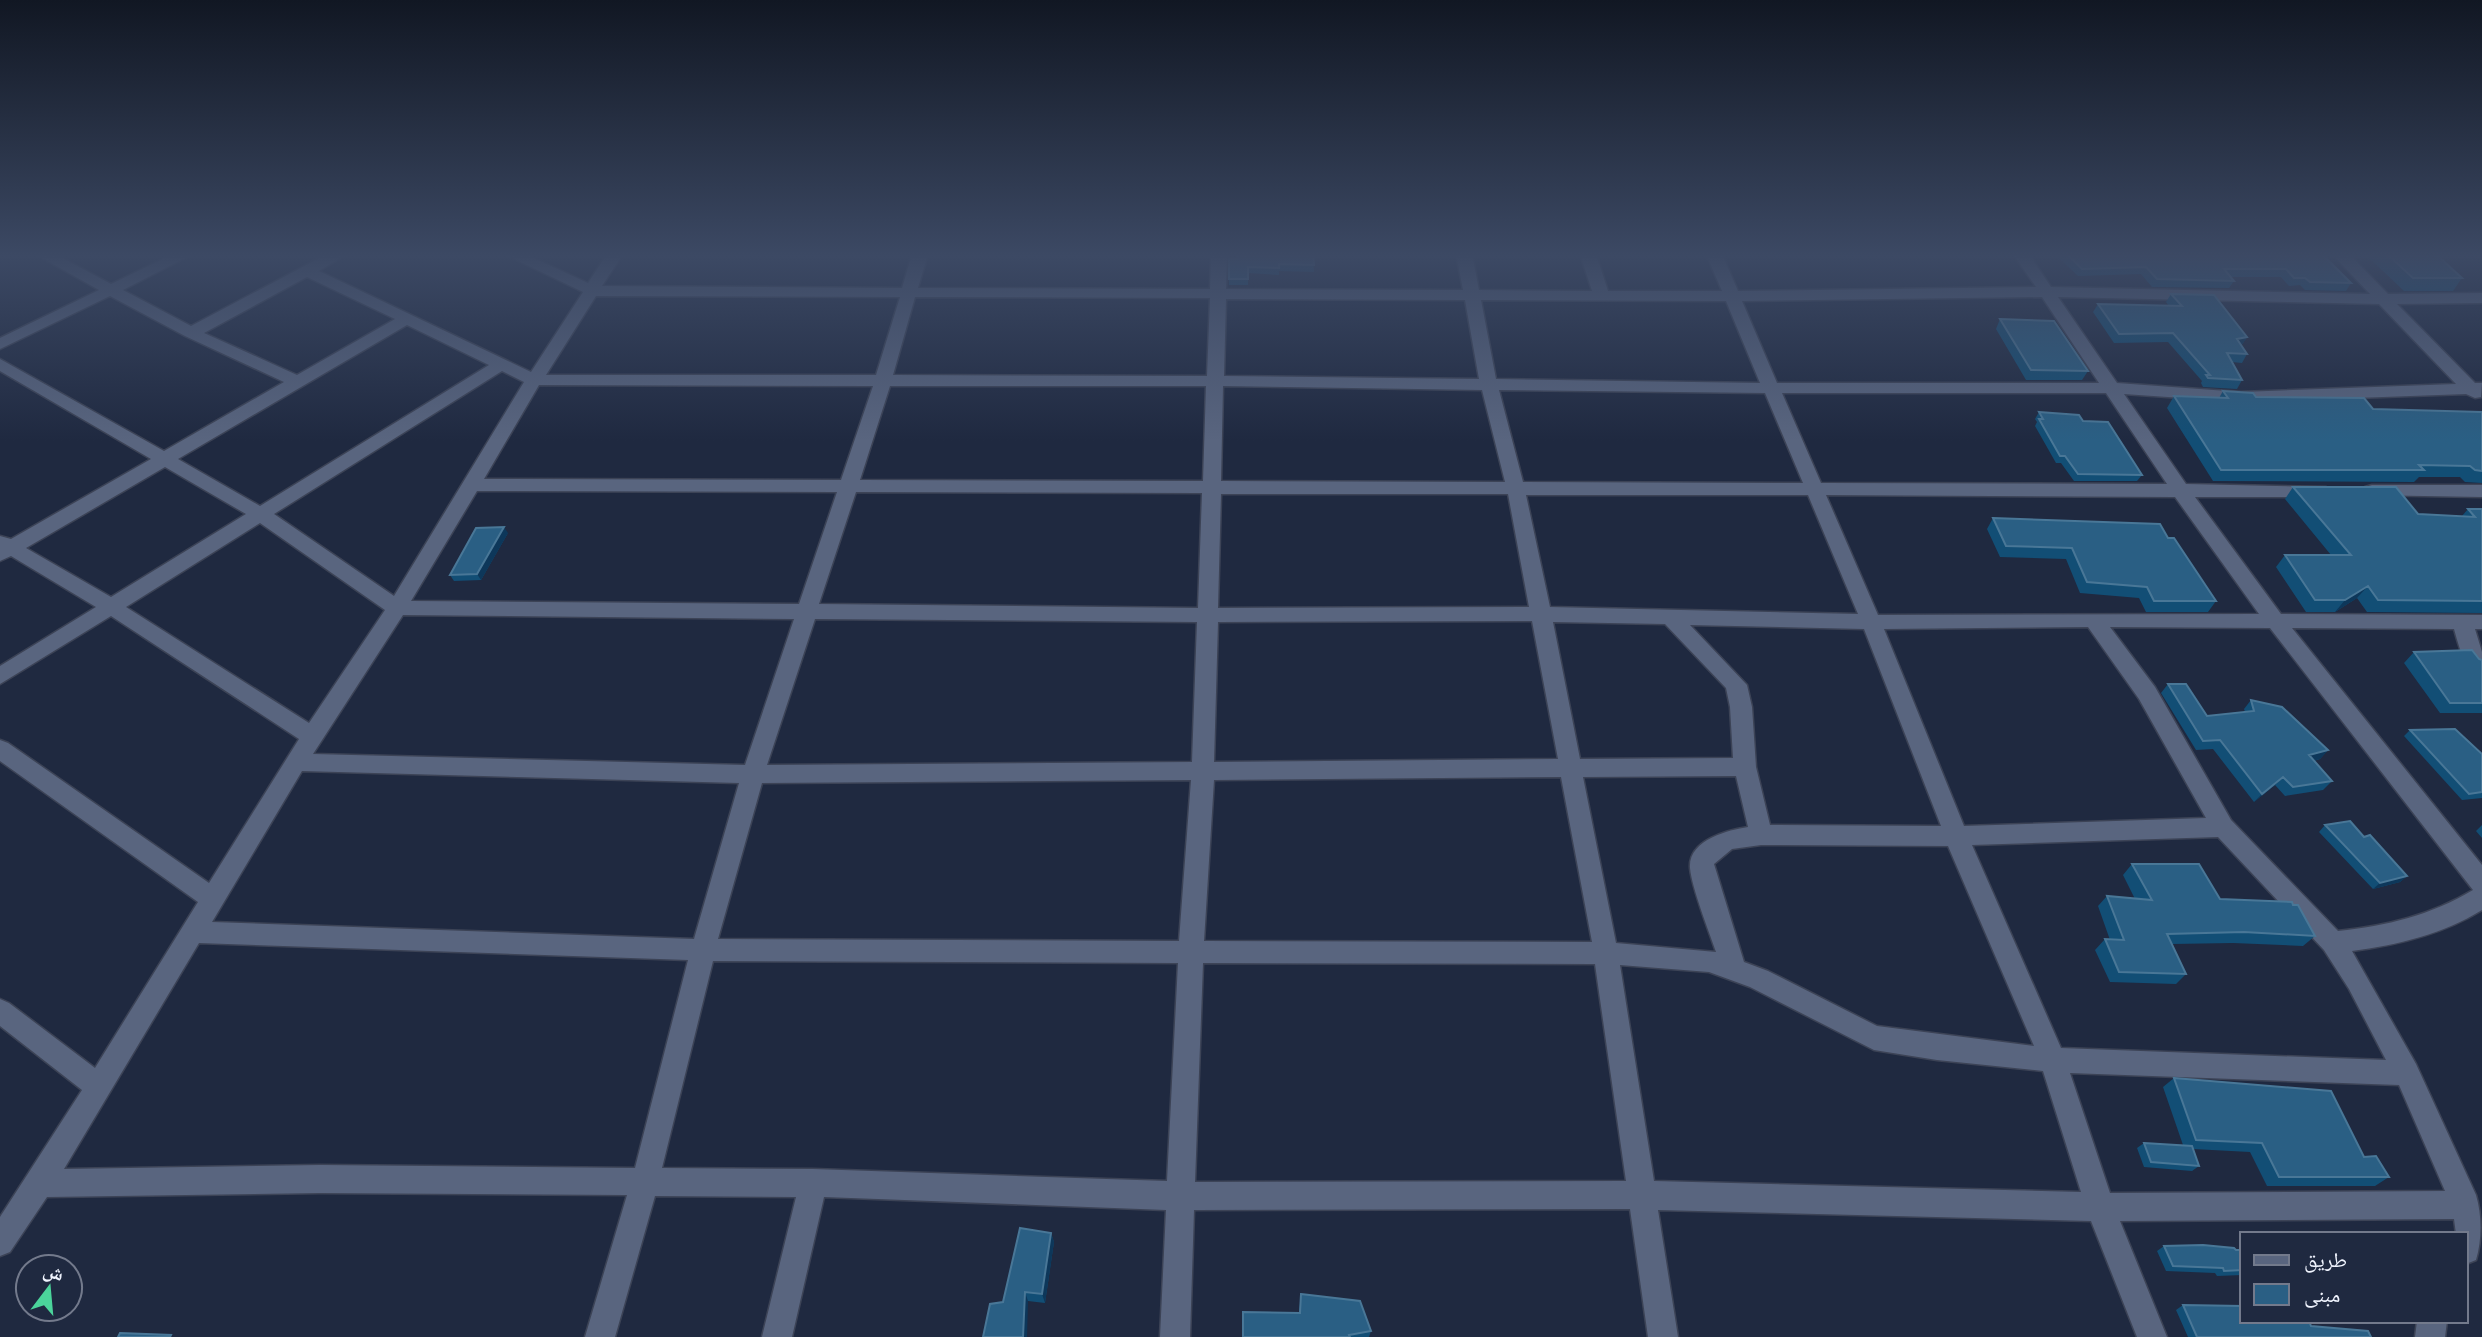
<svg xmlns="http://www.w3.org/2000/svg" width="2482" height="1337" viewBox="0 0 2482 1337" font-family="'Playfair Display','Noto Naskh Arabic',serif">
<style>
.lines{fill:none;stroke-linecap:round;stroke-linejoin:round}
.minor-casing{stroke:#3c4356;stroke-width:3}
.minor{fill:#59657f;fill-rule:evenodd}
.wall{fill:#124e75}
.shaded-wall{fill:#0d375a}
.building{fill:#2a5f84;stroke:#497797;stroke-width:2}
</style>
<rect width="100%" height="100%" fill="#1f2940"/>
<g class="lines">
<g class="minor-casing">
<path id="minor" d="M 35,254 L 55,254 L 111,284 L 173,254 L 193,254 L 123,290 L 191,326 L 327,254 L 347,254 L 319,271 L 531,372 L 583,292 L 504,254 L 525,254 L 588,283 L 607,254 L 623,254 L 602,286 L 902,288 L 912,254 L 928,254 L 918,288 L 1210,289 L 1211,254 L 1227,254 L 1226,289 L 1463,290 L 1456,254 L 1472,254 L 1479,290 L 1592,291 L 1580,254 L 1596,254 L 1608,291 L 1722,291 L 1706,254 L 1722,254 L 1738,291 L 2036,287 L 2013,254 L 2029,254 L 2051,287 L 2370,294 L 2332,254 L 2349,254 L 2388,294 L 2482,293 L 2482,303 L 2397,304 L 2475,383 L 2482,383 L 2481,397 L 2475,398 L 2466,394 L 2241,402 L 2124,394 L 2186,484 L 2326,487 L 2328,491 L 2326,495 L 2319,497 L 2195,497 L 2281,614 L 2482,615 L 2482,629 L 2475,629 L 2482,652 L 2482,674 C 2463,668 2459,646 2454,629 L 2292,628 L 2482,865 L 2482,910 C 2443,934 2398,945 2352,951 L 2416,1064 L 2476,1195 C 2482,1215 2482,1240 2476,1260 L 2466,1264 L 2466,1234 L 2456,1234 L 2454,1219 L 2120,1221 L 2167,1337 L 2137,1337 L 2091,1221 L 1658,1210 L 1678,1337 L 1648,1337 L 1630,1209 L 1194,1210 L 1190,1337 L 1160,1337 L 1166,1210 L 824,1197 L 792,1337 L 762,1337 L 796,1197 L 655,1196 L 615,1337 L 585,1337 L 627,1195 L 320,1193 L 47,1197 L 10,1252 L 0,1256 L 0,1217 L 82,1090 L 0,1026 L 0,999 L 9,1003 L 95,1068 L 198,902 L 0,761 L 0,740 L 8,743 L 209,883 L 299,739 L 111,616 L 0,684 L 0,666 L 96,607 L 11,556 L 0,561 L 0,536 L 11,539 L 151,459 L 0,371 L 0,359 L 164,451 L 284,382 L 185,336 L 110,296 L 0,349 L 0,338 L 99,290 ZM 307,277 L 395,319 L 297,375 L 204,333 ZM 596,296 L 900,297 L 876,375 L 546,375 ZM 915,297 L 1210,298 L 1207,376 L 893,375 ZM 2042,297 L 2099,383 L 1777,383 L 1742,301 ZM 2058,297 L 2379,304 L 2456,384 L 2241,392 L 2117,383 ZM 1226,299 L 1465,300 L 1479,379 L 1224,376 ZM 1481,300 L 1726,301 L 1760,383 L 1496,379 ZM 407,325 L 489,365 L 260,506 L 178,459 ZM 502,371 L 524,382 L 394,596 L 274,514 ZM 539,385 L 873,386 L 841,480 L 484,479 ZM 890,386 L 1206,386 L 1203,481 L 860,480 ZM 1223,386 L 1482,390 L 1505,482 L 1221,481 ZM 1499,390 L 1765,393 L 1803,483 L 1523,482 ZM 1782,393 L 2106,393 L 2167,484 L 1821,483 ZM 165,467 L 246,514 L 111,597 L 26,548 ZM 477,491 L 837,492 L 799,604 L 411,601 ZM 856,492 L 1202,493 L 1198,608 L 819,604 ZM 1221,494 L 1508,494 L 1529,607 L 1218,608 ZM 1526,495 L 1808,495 L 1858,614 L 1550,607 ZM 1826,495 L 2175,497 L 2259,614 L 1878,615 ZM 260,523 L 385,610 L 309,723 L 126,607 ZM 403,615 L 794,619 L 745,765 L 313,754 ZM 815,619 L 1197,622 L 1192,762 L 767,765 ZM 1532,621 L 1558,759 L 1214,762 L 1218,622 ZM 1553,622 L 1665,624 L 1726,688 L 1730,707 L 1733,758 L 1580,759 ZM 1690,625 L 1864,629 L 1941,826 L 1770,825 L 1756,767 L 1752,707 L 1747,685 ZM 2088,627 L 2139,699 L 2206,818 L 1964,826 L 1884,629 ZM 2110,627 L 2270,628 L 2473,890 C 2431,915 2387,926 2338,931 L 2231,820 L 2155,687 ZM 302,771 L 739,783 L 694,939 L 212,922 ZM 1736,776 L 1748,827 C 1728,830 1688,840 1690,868 C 1692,889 1709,931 1716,952 L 1616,943 L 1583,777 ZM 1561,777 L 1592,942 L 1204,941 L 1214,780 ZM 1191,780 L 1179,941 L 718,939 L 762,783 ZM 2218,837 L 2324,950 L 2349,989 L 2386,1060 L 2061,1048 L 1972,845 ZM 1761,845 L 1948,846 L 2034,1046 L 1877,1026 L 1768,971 L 1744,962 L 1714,864 L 1732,849 ZM 199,943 L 688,960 L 635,1168 L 320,1165 L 64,1169 ZM 713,961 L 1178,963 L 1167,1181 L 813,1169 L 662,1168 ZM 1203,963 L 1595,964 L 1626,1181 L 1195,1182 ZM 1620,965 L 1709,972 L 1750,987 L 1874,1050 L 1937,1060 L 2043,1071 L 2081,1192 L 1654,1181 ZM 2070,1073 L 2399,1085 L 2445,1191 L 2110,1193 Z
M 2372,485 L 2482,485 L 2482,497 L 2365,495 L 2363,491 L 2365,487 Z
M 2417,1321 L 2447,1321 L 2445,1337 L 2415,1337 Z"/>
</g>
<use href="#minor" class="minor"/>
</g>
<path class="wall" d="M 1236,254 L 1313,254 L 1314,272 L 1279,271 L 1279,275 L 1248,273 L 1248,285 L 1229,285 L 1229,259 L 1237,259 Z
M 2057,254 L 2322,254 L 2351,283 L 2346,291 L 2305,290 L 2300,285 L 2289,286 L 2281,277 L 2231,277 L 2234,281 L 2229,288 L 2152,287 L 2141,274 L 2078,276 L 2056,255 Z
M 2365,254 L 2436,254 L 2462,278 L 2453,291 L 2404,291 Z
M 2171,294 L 2247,337 L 2241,346 L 2247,354 L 2242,363 L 2232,362 L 2242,380 L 2237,389 L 2203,387 L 2201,383 L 2202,381 L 2168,342 L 2114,343 L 2093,312 L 2098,304 L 2169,306 L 2166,302 Z
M 2000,319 L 2088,371 L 2082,380 L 2026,380 L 1996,329 Z
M 2223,391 L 2256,397 L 2373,409 L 2482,412 L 2482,483 L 2465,482 L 2460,477 L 2419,477 L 2414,482 L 2213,481 L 2167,408 L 2174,396 L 2219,398 Z
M 2039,412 L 2083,421 L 2142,475 L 2137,481 L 2074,481 L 2061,463 L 2056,463 L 2035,426 L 2037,422 L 2035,419 Z
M 2293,487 L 2418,514 L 2462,516 L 2468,509 L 2482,509 L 2482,613 L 2367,612 L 2357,598 L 2335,612 L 2306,612 L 2276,567 L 2285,555 L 2331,555 L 2285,499 Z
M 1993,518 L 2168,538 L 2216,601 L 2208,612 L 2146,612 L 2139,598 L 2080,593 L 2066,559 L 2000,557 L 1987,529 Z
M 508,533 L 481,580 L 454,581 L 450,575 Z
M 2414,652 L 2479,659 L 2482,660 L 2482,713 L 2440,713 L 2404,663 Z
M 2168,684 L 2207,716 L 2245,712 L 2244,709 L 2251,700 L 2328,750 L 2320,759 L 2314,761 L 2332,781 L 2323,790 L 2285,796 L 2275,785 L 2254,802 L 2213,749 L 2196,750 L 2161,693 Z
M 2410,730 L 2482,754 L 2482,798 L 2462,800 L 2404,736 Z
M 2325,825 L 2364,837 L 2407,876 L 2400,882 L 2373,889 L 2319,832 Z
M 2482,825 L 2482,838 L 2476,831 Z
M 2132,864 L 2220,899 L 2293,905 L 2315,936 L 2303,946 L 2233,943 L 2172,944 L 2186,974 L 2176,984 L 2110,982 L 2095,950 L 2105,939 L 2110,940 L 2098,906 L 2107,896 L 2135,899 L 2123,875 Z
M 2174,1078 L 2364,1157 L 2389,1177 L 2375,1186 L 2267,1186 L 2250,1152 L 2193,1149 L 2199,1166 L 2192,1171 L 2144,1167 L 2137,1148 L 2144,1143 L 2183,1145 L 2163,1087 Z
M 1051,1233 L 1054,1242 L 1045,1303 L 1028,1301 L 1003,1302 Z
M 2164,1246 L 2242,1250 L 2242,1275 L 2217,1276 L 2215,1273 L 2166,1271 L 2157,1251 Z
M 1301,1294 L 1371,1331 L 1369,1337 L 1243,1337 L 1299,1313 Z
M 2183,1305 L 2311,1326 L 2371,1337 L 2188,1337 L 2176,1310 Z"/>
<path class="shaded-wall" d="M 2247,337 L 2241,346 L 2237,339 Z
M 504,527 L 508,533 L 481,580 L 477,574 Z
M 2368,586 L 2357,598 L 2335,612 L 2345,600 Z
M 2328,750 L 2320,759 L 2301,764 L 2309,755 Z
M 2283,777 L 2275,785 L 2254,802 L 2262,794 Z
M 2407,876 L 2400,882 L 2373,889 L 2380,883 Z
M 1051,1233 L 1054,1242 L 1045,1303 L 1042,1294 Z
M 1025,1292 L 1028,1301 L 1027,1337 L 1023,1337 Z"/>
<path class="building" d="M 1237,254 L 1313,254 L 1314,265 L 1279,264 L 1279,268 L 1248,267 L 1248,279 L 1229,279 L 1229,259 L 1238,259 Z
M 2067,254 L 2322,254 L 2351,283 L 2310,282 L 2305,278 L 2294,278 L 2286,269 L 2224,269 L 2234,281 L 2157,279 L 2146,267 L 2082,269 Z
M 2387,254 L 2436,254 L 2462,278 L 2413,278 Z
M 2171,294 L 2214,295 L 2247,337 L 2237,339 L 2247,354 L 2227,353 L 2242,380 L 2208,378 L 2206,375 L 2210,375 L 2173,333 L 2119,334 L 2098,304 L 2182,306 Z
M 2000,319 L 2054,321 L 2088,371 L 2031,370 Z
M 2223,391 L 2253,393 L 2256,397 L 2364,398 L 2373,409 L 2482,412 L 2482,471 L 2475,470 L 2470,466 L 2419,465 L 2424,470 L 2221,470 L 2174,396 L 2228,398 Z
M 2039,412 L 2079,415 L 2083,421 L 2108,422 L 2142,475 L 2078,474 L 2065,456 L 2060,456 L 2039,419 L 2043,419 Z
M 2293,487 L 2396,487 L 2418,514 L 2475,517 L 2468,509 L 2482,509 L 2482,601 L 2378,600 L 2368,586 L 2345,600 L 2315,600 L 2285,555 L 2351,555 Z
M 1993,518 L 2160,524 L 2168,538 L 2174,538 L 2216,601 L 2154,601 L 2147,587 L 2087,582 L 2072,548 L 2006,546 Z
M 504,527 L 477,574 L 450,575 L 476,528 Z
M 2472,650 L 2479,659 L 2482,660 L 2482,703 L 2450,703 L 2414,652 Z
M 2168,684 L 2186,684 L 2207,716 L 2254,711 L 2251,700 L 2282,707 L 2328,750 L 2309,755 L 2332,781 L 2293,787 L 2283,777 L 2262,794 L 2220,740 L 2203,741 Z
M 2455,729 L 2482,754 L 2482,792 L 2469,794 L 2410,730 Z
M 2350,821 L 2364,837 L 2370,835 L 2407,876 L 2380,883 L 2325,825 Z
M 2132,864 L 2199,864 L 2220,899 L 2292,902 L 2293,905 L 2298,905 L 2315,936 L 2244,932 L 2167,934 L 2186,974 L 2119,972 L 2105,939 L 2124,940 L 2107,896 L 2152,900 Z
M 2174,1078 L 2331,1091 L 2364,1157 L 2376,1156 L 2389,1177 L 2279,1177 L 2262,1143 L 2196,1140 Z
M 2144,1143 L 2192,1146 L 2199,1166 L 2151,1162 Z
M 1020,1228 L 1051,1233 L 1042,1294 L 1025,1292 L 1023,1337 L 983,1337 L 990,1304 L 1003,1302 Z
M 2203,1245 L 2234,1248 L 2236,1250 L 2242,1250 L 2242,1270 L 2224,1271 L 2223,1268 L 2173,1266 L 2164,1246 Z
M 1301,1294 L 1360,1301 L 1371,1331 L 1349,1335 L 1350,1337 L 1243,1337 L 1243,1312 L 1300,1313 Z
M 2183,1305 L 2242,1306 L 2242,1321 L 2309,1321 L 2311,1326 L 2368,1331 L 2371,1337 L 2197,1337 Z
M 120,1333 L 171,1335 L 170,1337 L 118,1337 Z"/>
<linearGradient id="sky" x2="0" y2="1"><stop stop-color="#111723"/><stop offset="0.58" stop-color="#3c4964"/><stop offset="1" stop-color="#3c4964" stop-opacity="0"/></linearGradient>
<rect width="2482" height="441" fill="url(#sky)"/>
<rect x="2240" y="1232" width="228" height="91" fill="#1f2940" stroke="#737a8c" stroke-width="2"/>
<rect x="2254" y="1255" width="35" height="10" fill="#59657f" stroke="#737a8c" stroke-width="2"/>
<text x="2304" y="1267" font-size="21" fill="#f0f4fe">طريق</text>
<rect x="2254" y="1284" width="35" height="21" fill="#2a5f84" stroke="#737a8c" stroke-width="2"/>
<text x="2304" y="1302" font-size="21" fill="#f0f4fe">مبنى</text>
<g transform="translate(49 1288) rotate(16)"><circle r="33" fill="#1f2940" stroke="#737a8c" stroke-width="2"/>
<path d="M0-5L12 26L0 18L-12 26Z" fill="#4bd49b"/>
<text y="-10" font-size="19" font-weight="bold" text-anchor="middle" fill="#f0f4fe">ش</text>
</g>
</svg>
